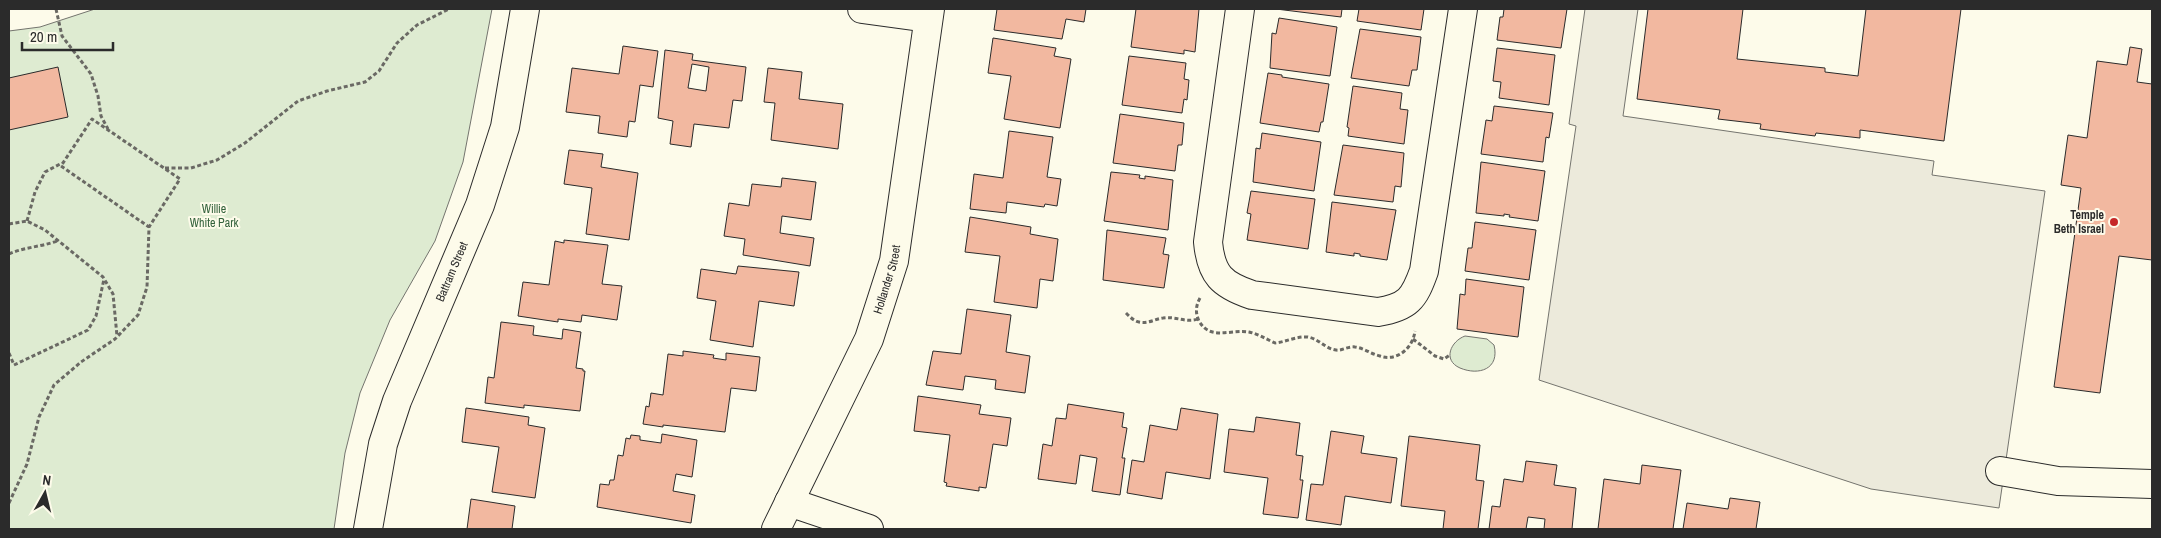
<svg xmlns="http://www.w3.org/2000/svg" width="2161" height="538" viewBox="0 0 2161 538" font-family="'Archivo Narrow',sans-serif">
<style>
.green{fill:#deebd1;stroke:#74746e}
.parking{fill:#eceadb;stroke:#74746e}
.building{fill:#f2b8a0;stroke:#2b2b2b;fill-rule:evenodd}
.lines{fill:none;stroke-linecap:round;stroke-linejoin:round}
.minor-casing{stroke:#2b2b2b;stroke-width:30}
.path{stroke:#6a6964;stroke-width:3;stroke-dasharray:4 2.5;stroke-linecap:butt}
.minor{stroke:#fdfbea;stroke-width:28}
.poi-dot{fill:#c62828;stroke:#fdfbea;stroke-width:2}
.labels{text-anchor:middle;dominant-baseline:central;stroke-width:4;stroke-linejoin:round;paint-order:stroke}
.park-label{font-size:12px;fill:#34623c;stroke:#fdfbea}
.poi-label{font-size:12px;font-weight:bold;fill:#2b2b2b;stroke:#fdfbea;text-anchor:end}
.street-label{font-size:12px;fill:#2b2b2b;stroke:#fdfbea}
</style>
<rect width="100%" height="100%" fill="#fdfbea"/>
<path class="green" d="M 95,9 L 492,9 L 463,162 L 435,241 L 390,320 L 360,393 L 345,453 L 334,529 L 9,529 L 9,31 L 40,27 Z
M 1465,336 L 1487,339 L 1494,345 C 1500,369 1479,376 1460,368 C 1442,360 1451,341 1465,336 Z"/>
<path class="parking" d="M 1585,9 L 1638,9 L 1623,116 L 1934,161 L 1932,175 L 2045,191 L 1999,508 L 1871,489 L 1539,380 L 1576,126 L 1569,124 Z"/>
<path class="building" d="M 997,9 L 1086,9 L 1084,22 L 1066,19 L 1062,39 L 994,30 Z
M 1136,9 L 1199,9 L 1195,52 L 1184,50 L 1184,54 L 1131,47 Z
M 1276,9 L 1342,9 L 1341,17 Z
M 1359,9 L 1424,9 L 1421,30 L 1357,21 Z
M 1504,9 L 1567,9 L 1561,48 L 1497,40 L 1500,17 L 1503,17 Z
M 1648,9 L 1743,9 L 1737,59 L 1825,68 L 1825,72 L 1858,76 L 1866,9 L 1961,9 L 1944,141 L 1860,130 L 1860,138 L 1816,133 L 1815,136 L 1760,129 L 1761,124 L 1718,119 L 1720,110 L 1637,99 Z
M 1279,18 L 1337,27 L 1330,76 L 1270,68 L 1272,33 L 1276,34 Z
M 1360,29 L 1421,37 L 1417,70 L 1412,70 L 1409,86 L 1351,78 Z
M 993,38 L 1056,48 L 1054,56 L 1071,59 L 1060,128 L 1004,119 L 1011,76 L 988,73 Z
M 623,46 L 658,51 L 653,87 L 640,85 L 635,122 L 629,121 L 627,137 L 598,133 L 600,116 L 566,112 L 572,68 L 619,74 Z
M 2130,47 L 2142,49 L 2137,82 L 2152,84 L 2152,260 L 2119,256 L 2100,393 L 2054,387 L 2081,188 L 2061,185 L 2068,135 L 2087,138 L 2097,61 L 2127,65 Z
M 1497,48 L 1555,55 L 1549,105 L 1499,98 L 1501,82 L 1493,81 Z
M 665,50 L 693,54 L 692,60 L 746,67 L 742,101 L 733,100 L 729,128 L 694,124 L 691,147 L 670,144 L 673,121 L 658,118 ZM 692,64 L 709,67 L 706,91 L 688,88 Z
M 1129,56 L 1186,63 L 1184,79 L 1189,80 L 1187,100 L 1184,99 L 1182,113 L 1122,105 Z
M 58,67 L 68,117 L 9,130 L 9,78 Z
M 768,68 L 802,72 L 799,99 L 843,104 L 838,149 L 771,140 L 775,103 L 764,102 Z
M 1268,73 L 1282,75 L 1282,77 L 1329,84 L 1323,122 L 1321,122 L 1319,132 L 1260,123 Z
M 1353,86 L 1402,93 L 1400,109 L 1408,110 L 1404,144 L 1348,136 L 1349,128 L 1347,127 Z
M 1494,106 L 1553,113 L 1549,138 L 1546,137 L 1543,162 L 1481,154 L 1486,120 L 1492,121 Z
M 1120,114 L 1184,123 L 1182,145 L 1178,145 L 1175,171 L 1113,163 Z
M 1009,131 L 1053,137 L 1047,177 L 1061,179 L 1057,206 L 1045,204 L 1044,207 L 1007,202 L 1006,213 L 970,209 L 974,174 L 1003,178 Z
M 1262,133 L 1321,142 L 1314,191 L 1253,182 L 1256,148 L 1260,149 Z
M 1343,145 L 1404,153 L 1401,187 L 1395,186 L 1393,202 L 1334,195 Z
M 569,150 L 603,154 L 601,167 L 638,173 L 629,240 L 586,234 L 592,188 L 564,184 Z
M 1481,162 L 1545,171 L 1538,221 L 1509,217 L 1510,215 L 1504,214 L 1504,216 L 1476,213 Z
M 1111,172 L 1140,175 L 1139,178 L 1145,179 L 1145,176 L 1173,180 L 1168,230 L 1104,221 Z
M 782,178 L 816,182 L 811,220 L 782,216 L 780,233 L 814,238 L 810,266 L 743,255 L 745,239 L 724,236 L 729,203 L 749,206 L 752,184 L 781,187 Z
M 1251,191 L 1315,199 L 1308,249 L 1247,240 L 1251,214 L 1247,213 Z
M 1332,202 L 1396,210 L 1387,260 L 1360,256 L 1360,254 L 1354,253 L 1354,256 L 1326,252 Z
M 970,217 L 1031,227 L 1030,234 L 1058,239 L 1053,281 L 1040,279 L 1037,308 L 994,302 L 1000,256 L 965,252 Z
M 1475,222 L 1536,230 L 1529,280 L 1465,271 L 1468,248 L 1472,248 Z
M 1107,230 L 1166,238 L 1163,254 L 1169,255 L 1164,288 L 1103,280 Z
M 564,240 L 608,245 L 602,284 L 622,286 L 617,320 L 582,315 L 581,322 L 558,319 L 558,322 L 518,316 L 523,282 L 549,285 L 555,241 L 564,243 Z
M 738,266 L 799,272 L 794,306 L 759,301 L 753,347 L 710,340 L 716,301 L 697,298 L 701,269 L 736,274 Z
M 1466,279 L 1524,287 L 1518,337 L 1457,329 L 1460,294 L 1465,295 Z
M 967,309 L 1011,315 L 1006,352 L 1030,356 L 1025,393 L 995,389 L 996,380 L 965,376 L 963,390 L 926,385 L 933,351 L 961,354 Z
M 501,322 L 534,326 L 533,335 L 562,339 L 563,329 L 581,332 L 576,368 L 583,369 L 583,371 L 585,371 L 580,411 L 524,405 L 524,408 L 485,403 L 488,377 L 494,378 Z
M 683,351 L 714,355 L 713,358 L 726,360 L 726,353 L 760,357 L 756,391 L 731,388 L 725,432 L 663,425 L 663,427 L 643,424 L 646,406 L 649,407 L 651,393 L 663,395 L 668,354 L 683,356 Z
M 918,396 L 981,405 L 979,414 L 1011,418 L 1007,446 L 993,444 L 986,488 L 979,487 L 979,491 L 946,486 L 947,483 L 944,482 L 950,435 L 914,431 Z
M 1068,404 L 1124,413 L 1122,427 L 1127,428 L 1122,458 L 1125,458 L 1120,495 L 1092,491 L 1097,458 L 1080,455 L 1076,484 L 1038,479 L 1043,444 L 1052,446 L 1056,418 L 1066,419 Z
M 466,408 L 529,417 L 528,425 L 545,428 L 535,498 L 492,492 L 499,447 L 462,442 Z
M 1181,408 L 1218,414 L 1210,479 L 1166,472 L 1162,499 L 1127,493 L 1132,460 L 1144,462 L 1150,425 L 1177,430 Z
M 1256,417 L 1300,423 L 1296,455 L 1303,456 L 1300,480 L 1303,480 L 1298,518 L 1263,514 L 1268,478 L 1224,472 L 1229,429 L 1254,432 Z
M 1331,431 L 1364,436 L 1361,453 L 1397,458 L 1391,503 L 1345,496 L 1341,525 L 1306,520 L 1311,484 L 1323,485 Z
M 662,434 L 697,440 L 692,477 L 676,474 L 673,491 L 695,495 L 691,523 L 597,507 L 600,484 L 609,485 L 610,480 L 614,480 L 618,455 L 623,456 L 626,438 L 630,439 L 631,435 L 640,436 L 640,440 L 661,443 Z
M 1409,436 L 1480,445 L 1476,480 L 1484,481 L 1478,529 L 1443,529 L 1445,511 L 1401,506 Z
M 1526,461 L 1557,465 L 1554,485 L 1576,488 L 1572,529 L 1544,529 L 1545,519 L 1528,517 L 1526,529 L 1489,529 L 1492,506 L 1500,507 L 1504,479 L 1523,482 Z
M 1642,465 L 1681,470 L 1673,529 L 1598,529 L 1604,479 L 1640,484 Z
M 1730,498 L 1760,502 L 1756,529 L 1683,529 L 1687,503 L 1728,509 Z
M 471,499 L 515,506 L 512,529 L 467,529 Z"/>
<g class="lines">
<g class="minor-casing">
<g id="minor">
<path d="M 862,9 L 928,18"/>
<path d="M 1240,9 L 1208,242 C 1211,275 1222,285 1252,295 L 1378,312 C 1408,307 1414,299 1424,271 L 1463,9"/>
<path d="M 2000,471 L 2058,481 L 2152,484"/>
<path d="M 789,502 L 869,529"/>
<path id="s1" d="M 368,529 L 383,444 L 397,401 L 480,205 L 505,127 L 525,9"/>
<path id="s2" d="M 776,529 L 869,339 L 894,261 L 930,9"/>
</g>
</g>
<path class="path" d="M 56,9 L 62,36 L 91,74 L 98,96 L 101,116 L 108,129
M 165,168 L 191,168
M 191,168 L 217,160 L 245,143 L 298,101 L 327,91 L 365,82 L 379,71 L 397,43 L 417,25 L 449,9
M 27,221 L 35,192 L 45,172 L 62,163
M 9,224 L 27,221 L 45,230 L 103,277 L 113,294 L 117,336
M 9,254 C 24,247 41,247 57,241
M 1200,298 C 1196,305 1195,313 1199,321 C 1210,341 1231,329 1249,332 C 1258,334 1266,339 1275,343 C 1286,342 1296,336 1308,337 C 1319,339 1326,349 1336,350 C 1342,351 1348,346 1355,347 C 1364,348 1371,354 1380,356 C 1397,362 1413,348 1415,331
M 1126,313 C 1130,317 1134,321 1139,322 C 1148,324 1155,319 1163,318 C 1176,316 1185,323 1198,319
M 1413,339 L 1435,356 L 1444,359 L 1450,355
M 9,353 L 14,365 L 88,330 L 96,316 L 104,279
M 9,503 L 27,464 L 39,417 L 54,385 L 81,362 L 115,339 L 138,315 L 147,287 L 149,227 L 180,179 L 92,119 L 61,166 L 149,227"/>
<use href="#minor" class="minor"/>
</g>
<circle class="poi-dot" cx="2114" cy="222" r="5"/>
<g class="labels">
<g class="park-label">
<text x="214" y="209">Willie<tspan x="214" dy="14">White Park</tspan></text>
</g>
<g class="poi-label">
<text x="2104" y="215">Temple<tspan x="2104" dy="14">Beth Israel</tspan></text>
</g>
<g class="street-label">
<text stroke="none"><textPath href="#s1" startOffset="272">Battram Street</textPath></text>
<text stroke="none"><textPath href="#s2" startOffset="274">Hollander Street</textPath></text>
</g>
</g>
<rect width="2161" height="538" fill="none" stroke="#2b2b2b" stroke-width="20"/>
<g transform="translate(45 493) rotate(8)" stroke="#fdfbea" stroke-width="4" paint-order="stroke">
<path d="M0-4L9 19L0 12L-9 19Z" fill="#2b2b2b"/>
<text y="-8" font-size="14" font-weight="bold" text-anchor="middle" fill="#2b2b2b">N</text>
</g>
<path d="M22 42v8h91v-8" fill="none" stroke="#2b2b2b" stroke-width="2.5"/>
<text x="30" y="42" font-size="15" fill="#2b2b2b" stroke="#fdfbea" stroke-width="4" paint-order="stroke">20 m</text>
</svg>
